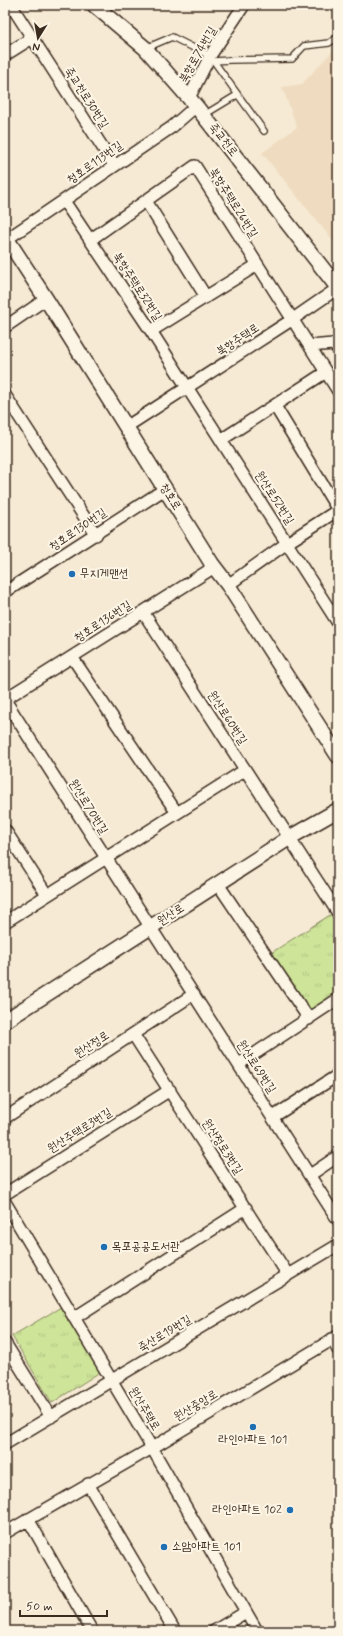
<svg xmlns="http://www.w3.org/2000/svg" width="343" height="1636" viewBox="0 0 343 1636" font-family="Mynerve,'Poor Story',sans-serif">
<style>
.built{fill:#efdcc0}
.park{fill:url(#park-tufts);stroke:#84875c}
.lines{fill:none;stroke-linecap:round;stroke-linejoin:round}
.service-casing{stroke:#3b2a1e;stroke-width:8}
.minor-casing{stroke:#3b2a1e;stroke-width:14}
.tertiary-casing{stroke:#3b2a1e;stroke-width:17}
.service{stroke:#fcf5e5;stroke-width:5.5}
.minor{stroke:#fcf5e5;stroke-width:11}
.tertiary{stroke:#fcf5e5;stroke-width:14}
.poi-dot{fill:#1f6fb2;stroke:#fcf5e5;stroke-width:1.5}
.labels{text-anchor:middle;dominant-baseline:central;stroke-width:4;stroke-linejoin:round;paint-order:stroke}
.street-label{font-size:12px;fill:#3b2a1e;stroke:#fcf5e5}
.poi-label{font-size:12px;fill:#3b2a1e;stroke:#fcf5e5;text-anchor:start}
</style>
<defs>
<pattern id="park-tufts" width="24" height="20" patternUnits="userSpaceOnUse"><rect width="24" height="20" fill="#cee499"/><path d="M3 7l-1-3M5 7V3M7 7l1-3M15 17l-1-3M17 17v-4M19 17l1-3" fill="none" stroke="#b2c483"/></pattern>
</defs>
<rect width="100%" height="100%" fill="#f6ead4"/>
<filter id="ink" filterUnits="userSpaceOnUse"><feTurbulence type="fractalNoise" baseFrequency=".025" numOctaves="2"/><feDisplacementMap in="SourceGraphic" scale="8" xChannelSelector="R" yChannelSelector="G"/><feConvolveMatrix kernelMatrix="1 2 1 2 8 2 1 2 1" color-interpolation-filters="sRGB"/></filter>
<g filter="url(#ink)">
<path class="built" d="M 338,45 L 338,247 L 262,153 L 297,127 L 282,87 L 302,84 Z"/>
<path class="park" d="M 333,913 L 338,921 L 338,993 L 314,1009 L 307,1009 L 271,953 Z
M 61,1307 L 100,1372 L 52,1403 L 12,1336 Z"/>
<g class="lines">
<g class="service-casing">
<path id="service" d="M 146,48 L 172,37 L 210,56 L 264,131
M 214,61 L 230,60 L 292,59 L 304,46 L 329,43 L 338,37
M 204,115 L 237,95"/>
</g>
<g class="minor-casing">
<path id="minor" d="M 11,5 L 114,165
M 5,55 L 32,38
M 189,98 L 210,56 L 244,5
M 64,201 L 151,331 L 338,623
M 146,201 L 206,297
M 7,239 L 172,127 L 196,106
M 90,240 L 195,166 L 338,391
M 5,327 L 46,299
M 151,331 L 257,265
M 310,346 L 333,344 L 338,349
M 5,395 L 96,535
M 275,406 L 338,510
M 126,427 L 293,319 L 338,288
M 221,440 L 326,372
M 228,585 L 287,543 L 338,510
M 5,592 L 165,489
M 143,612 L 338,913
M 72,657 L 177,813
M 5,699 L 208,571 L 212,564
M 5,700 L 338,1220
M 5,830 L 47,895
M 218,884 L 309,1019
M 5,922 L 245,770
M 133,1034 L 288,1275
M 239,1064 L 338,999
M 273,1117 L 338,1075
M 5,1118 L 194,994
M 310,1175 L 338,1156
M 5,1194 L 170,1090
M 5,1202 L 152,1448 L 257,1631
M 74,1318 L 246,1208
M 332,1339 L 338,1350
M 5,1343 L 51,1417
M 5,1444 L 338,1245
M 88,1484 L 175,1631
M 28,1519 L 92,1631
M 5,1533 L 152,1448 L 338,1336
M 214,1631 L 246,1612"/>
</g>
<g class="tertiary-casing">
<path id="tertiary" d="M 94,5 L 145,48 L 196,106 L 338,288
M 5,236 L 46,299 L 212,564 L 228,585 L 338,756
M 5,1021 L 289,838 L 338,810"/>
</g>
<use href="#service" class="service"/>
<use href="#minor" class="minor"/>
<use href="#tertiary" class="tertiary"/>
</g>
</g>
<g class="poi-dot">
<circle cx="72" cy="574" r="4"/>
<circle cx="104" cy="1247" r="4"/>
<circle cx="253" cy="1427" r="4"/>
<circle cx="290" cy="1510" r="4"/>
<circle cx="164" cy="1547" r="4"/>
</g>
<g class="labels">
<g class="street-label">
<text transform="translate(198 55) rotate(-60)">북항로74번길</text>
<text transform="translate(86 98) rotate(57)">죽교천로30번길</text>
<text transform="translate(223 140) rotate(52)">죽교천로</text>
<text transform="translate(95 163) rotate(-35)">청호로113번길</text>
<text transform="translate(233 203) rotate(58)">북항주택로26번길</text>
<text transform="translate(137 287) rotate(57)">북항주택로32번길</text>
<text transform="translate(238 340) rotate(-33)">북항주택로</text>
<text transform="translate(170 497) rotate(58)">청호로</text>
<text transform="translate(274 498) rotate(57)">원산로52번길</text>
<text transform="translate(78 530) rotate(-34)">청호로130번길</text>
<text transform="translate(103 622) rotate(-33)">청호로136번길</text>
<text transform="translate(227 718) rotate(57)">원산로60번길</text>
<text transform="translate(88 807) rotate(58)">원산로70번길</text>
<text transform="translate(171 915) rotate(-33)">원산로</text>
<text transform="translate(92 1045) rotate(-33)">원산정로</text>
<text transform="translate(256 1067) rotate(57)">원산로69번길</text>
<text transform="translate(80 1131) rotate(-32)">원산주택로3번길</text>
<text transform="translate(222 1147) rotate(57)">원산정로3번길</text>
<text transform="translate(165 1334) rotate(-31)">죽산로19번길</text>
<text transform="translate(196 1406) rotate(-31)">원산중앙로</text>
<text transform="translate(144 1409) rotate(59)">원산주택로</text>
</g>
<g class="poi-label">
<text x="80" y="574">무지게맨션</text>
<text x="112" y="1247">목포공공도서관</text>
<text x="253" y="1440" text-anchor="middle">라인아파트 101</text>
<text x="282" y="1510" text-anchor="end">라인아파트 102</text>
<text x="172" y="1547">소암아파트 101</text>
</g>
</g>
<rect width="343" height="1636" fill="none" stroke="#fcf5e5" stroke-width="20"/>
<rect x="10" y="10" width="323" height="1616" fill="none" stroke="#3b2a1e" stroke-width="1.5" filter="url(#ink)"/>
<g transform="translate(38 38) rotate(191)" stroke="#fcf5e5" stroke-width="3" paint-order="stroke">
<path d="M0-3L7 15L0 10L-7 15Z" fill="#3b2a1e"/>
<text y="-6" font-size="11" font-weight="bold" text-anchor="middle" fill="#3b2a1e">N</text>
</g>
<path d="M20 1610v6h87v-6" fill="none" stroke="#3b2a1e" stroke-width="2"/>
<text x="26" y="1610" font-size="12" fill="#3b2a1e" stroke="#fcf5e5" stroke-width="3" paint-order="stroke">50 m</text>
</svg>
